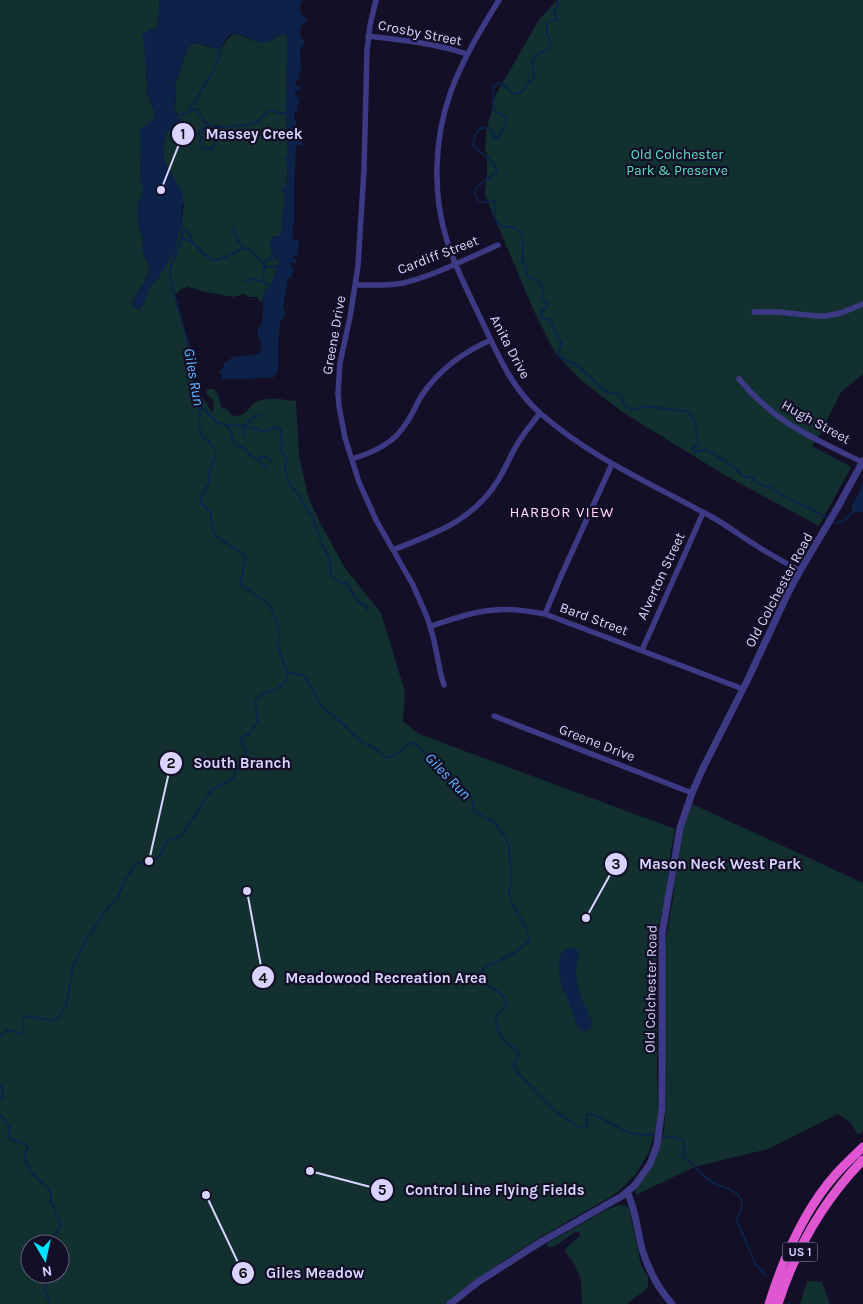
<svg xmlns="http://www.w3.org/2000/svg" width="863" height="1304" viewBox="0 0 863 1304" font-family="Karla,sans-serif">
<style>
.green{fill:#12302f;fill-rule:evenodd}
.water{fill:#0c2248}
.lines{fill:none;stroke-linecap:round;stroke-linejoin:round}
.stream{stroke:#0c2248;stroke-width:2}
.minor{stroke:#3d3a85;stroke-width:5.5}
.tertiary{stroke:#3d3a85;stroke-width:7}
.trunk{stroke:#e055d1;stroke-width:9}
.labels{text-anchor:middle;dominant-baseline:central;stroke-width:4.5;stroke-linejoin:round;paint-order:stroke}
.shield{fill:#130f26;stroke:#9e99be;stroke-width:1}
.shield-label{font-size:12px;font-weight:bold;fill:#d9d4ff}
.street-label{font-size:14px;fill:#d9d4ff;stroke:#130f26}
.park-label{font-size:14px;fill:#5fe0c0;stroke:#130f26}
.water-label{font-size:15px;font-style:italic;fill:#62b6ff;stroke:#130f26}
.neighbourhood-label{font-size:15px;letter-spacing:1px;fill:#ffd6f0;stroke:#130f26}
.leader{fill:none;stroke:#d9d4ff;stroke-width:2}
.callout-dot{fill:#d9d4ff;stroke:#130f26;stroke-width:2}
.mark-label{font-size:15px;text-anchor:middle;font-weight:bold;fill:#111}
.callout-label{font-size:15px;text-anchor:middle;font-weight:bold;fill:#d9d4ff;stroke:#130f26;stroke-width:4.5;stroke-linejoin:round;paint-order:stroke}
</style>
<rect width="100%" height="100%" fill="#130f26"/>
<path class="green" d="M 0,0 L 160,0 L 157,25 L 155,29 L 149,30 L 143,38 L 145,46 L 145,62 L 147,70 L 145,78 L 148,84 L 146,92 L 154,110 L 154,116 L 141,148 L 140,176 L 142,186 L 142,194 L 138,205 L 139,228 L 143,238 L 142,251 L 150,268 L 148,275 L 138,291 L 131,305 L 139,310 L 152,283 L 156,281 L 174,253 L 181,225 L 184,204 L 164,160 L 163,145 L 167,133 L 179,116 L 174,108 L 176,96 L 175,86 L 188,47 C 197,40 201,45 209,47 C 213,48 219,47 223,47 C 235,23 241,39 259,42 C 268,44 275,38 282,34 L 286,34 L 287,39 L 286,114 L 288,153 L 285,159 C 289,166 287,179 285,188 L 281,189 L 285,195 L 281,234 L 278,236 L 272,237 L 271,252 C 273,257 278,257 279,262 L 273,277 L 273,281 L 272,284 L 268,285 L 269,287 L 263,297 L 261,303 L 257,297 L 249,297 L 244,294 L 233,297 L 206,292 L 188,287 L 181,289 L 174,296 L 190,350 C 191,357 189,363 190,370 C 190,382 206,402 213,413 L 214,401 L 206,393 L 207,389 L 214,389 L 218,395 L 222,408 L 227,409 C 230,413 232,416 236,416 C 245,416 250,406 256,402 C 266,396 285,400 296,401 L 299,455 L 308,496 L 319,521 L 345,568 L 381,613 L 405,692 L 403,721 L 419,734 L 675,829 L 670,854 L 666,894 L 659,925 L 657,946 L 657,1071 L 658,1110 L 656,1129 L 648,1154 L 636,1174 L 619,1191 L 607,1199 C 551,1230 495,1263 445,1304 L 0,1304 ZM 30,1244 L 60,1244 L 60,1274 L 30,1274 Z
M 557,0 L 863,0 L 863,374 L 841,392 L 820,434 L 812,446 L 851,467 L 819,526 L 728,477 L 622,412 L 581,380 L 555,353 L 533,309 L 485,195 L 487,171 L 487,153 L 485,152 L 486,132 L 496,94 L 539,20 Z
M 692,804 L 863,883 L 863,1131 L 858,1135 L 850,1122 L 838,1114 L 768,1149 L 694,1167 L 636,1195 L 635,1189 L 660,1144 L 664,1130 L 666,1107 L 665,1065 L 665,942 L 673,899 L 676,863 L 682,833 Z
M 619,1205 L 626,1206 L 629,1208 L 641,1265 L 648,1277 L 648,1288 L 627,1304 L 582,1304 L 581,1279 L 573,1262 L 564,1250 L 580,1236 L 579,1232 L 575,1232 L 555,1246 L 549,1247 L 546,1245 L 549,1242 L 606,1210 Z
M 807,1281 L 822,1282 L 830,1304 L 800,1304 Z"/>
<path class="water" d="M 160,0 L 304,0 L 300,4 L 300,12 L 306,19 L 306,22 L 300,27 L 300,36 L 304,40 L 304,45 L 300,49 L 301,72 L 299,74 L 299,80 L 296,80 L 296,86 L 300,87 L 300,90 L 297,90 L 295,91 L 296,97 L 299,97 L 299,104 L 297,105 L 297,112 L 294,112 L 294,119 L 296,119 L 296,140 L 302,141 L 302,145 L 296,145 L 294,187 L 294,225 L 292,226 L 293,239 L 299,240 L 298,255 L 294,255 L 293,257 L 296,260 L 296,263 L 290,263 L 290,267 L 295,268 L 291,278 L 288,278 L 283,307 L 286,314 L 280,321 L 279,338 L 278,343 L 278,370 L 273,378 L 222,379 L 221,376 L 219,372 L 223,368 L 224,363 L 230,359 L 231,359 L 232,357 L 254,355 L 261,352 L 261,343 L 257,333 C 260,325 264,317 263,309 C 263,300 260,293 269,287 L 268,285 L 272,284 L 273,277 L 279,262 L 277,257 L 272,254 L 269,241 L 273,237 L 278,236 L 281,234 L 285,195 L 281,189 L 282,188 L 285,188 C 288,179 289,165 284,157 L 288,153 L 286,108 L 287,39 L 285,34 C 277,33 272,42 263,43 C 254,43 242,32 232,34 C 226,35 224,45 220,49 C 208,49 200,38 188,47 L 174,87 L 177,90 C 176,94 173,102 174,108 C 175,112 179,115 180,120 L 175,126 L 167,133 L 163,145 L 164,160 L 183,195 L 181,225 L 174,253 L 156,281 C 146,288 147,303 139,310 L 131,305 L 138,291 L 148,275 L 150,268 L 142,251 L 143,238 L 139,228 L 137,217 L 138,204 L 142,194 L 142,186 L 140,176 L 141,148 L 139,132 L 142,127 L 151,122 L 154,116 L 154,110 L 146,92 L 148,84 C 144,77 147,75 146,68 C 144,57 146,46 141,35 L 149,30 L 155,29 L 157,25 Z
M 863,484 L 863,512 L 853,512 L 852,510 L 852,506 Z
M 572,948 L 577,949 L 579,955 L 576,969 L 577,983 L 581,997 L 593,1023 L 591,1028 L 582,1032 C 573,1021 574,1015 569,1003 C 568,999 565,996 564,992 C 560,983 555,956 564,950 C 565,950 571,948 572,948 Z"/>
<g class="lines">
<path class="stream" d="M 558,0 L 557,7 L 554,11 L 557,18 L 556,20 L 548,22 C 543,31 550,37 551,46 C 547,52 539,51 534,57 C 529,64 535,71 534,78 C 532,82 530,80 528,83 C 524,89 524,92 517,94 L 512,93 L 501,83 L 497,84 L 494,86 C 493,95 491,105 496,112 L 502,114 L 506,117 C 508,126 501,130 498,138 L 497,139 L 494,138 L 493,131 L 489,128 L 481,128 L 475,135 L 473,144 C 480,155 493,158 497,171 L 476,188 C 473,192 476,200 481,202 L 494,201 C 497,208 492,221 501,226 C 504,228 511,227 514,227 C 526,236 524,248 522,260 L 526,266 L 527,275 L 529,278 L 536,279 C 538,282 543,288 543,290 C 544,294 542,297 542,300 L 547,302 L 548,305 L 546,308 L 542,311 L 541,315 L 541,318 L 551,320 L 555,332 L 562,344 L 557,354 L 560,357 L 577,365 L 605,391 L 621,395 L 623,398 L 623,403 C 632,414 636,407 647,406 L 689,412 C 698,421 694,432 699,443 L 698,445 L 692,448 L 694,452 C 697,452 702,450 706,450 C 710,451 733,466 737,470 C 738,472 740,474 742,476 L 751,477 L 757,483 L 771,488 L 795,502 L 806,506 L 828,518
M 190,110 L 190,106 C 200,100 197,95 203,87 C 212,74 220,63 220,47
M 177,116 L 195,109 C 201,112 202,120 208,124 C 216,129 247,126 256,122 C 262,119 262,113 272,111 L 279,113 L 287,113
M 180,120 L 183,123 L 185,128 L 192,134 C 201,135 202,128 210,125
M 199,133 C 203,139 198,143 201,148 L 212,149 C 216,143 215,133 220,126
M 234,229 L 234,234 L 243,248
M 181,239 L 183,229 L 184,228 L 190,235 L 192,242
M 174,243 L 178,244 L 179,247 L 170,269 L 170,276 L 173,290 L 190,350 C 191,359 188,369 191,377 C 194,385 200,390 201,399 C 202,409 197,421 200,431 C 203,440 213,442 216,453 L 209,474 L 209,484 L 202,494 L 201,502 L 211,514 L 211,523 L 215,535 L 222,541 L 243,553 L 245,560 L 241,580 L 242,586 L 266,602 L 272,610 L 279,629 L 278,646 L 287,672 L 305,676 L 321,705 L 362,742 C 366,745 372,746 376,749 C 380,752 382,756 386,757 C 397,758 404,745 414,742 L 472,798 L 474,810 L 485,818 L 492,820 L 505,836 L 509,847 L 511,871 L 511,884 L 509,894 L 511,901 L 525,927 L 530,940 C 520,949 513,955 499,961 C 494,964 489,963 484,967 L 483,976 L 486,984 C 495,990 507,995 506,1007 L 496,1016 C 495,1024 500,1038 506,1043 C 517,1051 523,1048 514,1065 L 517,1072 L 553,1109 L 577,1126 L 583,1128 L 586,1128 L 588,1126 L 586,1117 L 587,1114 C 599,1113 615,1128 627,1132 C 636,1135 646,1135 655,1135
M 179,247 L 180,241 L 182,239 C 197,239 201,258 215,260 C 221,261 236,250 245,248 C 247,249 250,250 252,252 C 265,262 258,270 280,266
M 262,263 L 264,262 L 268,258 L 273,259 L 280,257
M 265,266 L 263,274 L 263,281 L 268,285
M 245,281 L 252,279 L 262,281
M 201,406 L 216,422 L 221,424 L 242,426 L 246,426 L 266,432 L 276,427 L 281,429 L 281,442 L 283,444 L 281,450 L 287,460 L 285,466 L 287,479 L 291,486 L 300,496 L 302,502 L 313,518 L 322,544 L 329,557 L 332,577 L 339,582 L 346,583 C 353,590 355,603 366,606 L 368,611
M 226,425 L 231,432 L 234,444 L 239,447 L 243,447 L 251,456 L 259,459 L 261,463 L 266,467
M 245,425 L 254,417 L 261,415
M 242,426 L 245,431 L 245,435
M 259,459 L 262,456 L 265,456 L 272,462
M 834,523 C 842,524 848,518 853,512
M 0,1037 C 6,1028 11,1029 20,1034 L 24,1033 L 22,1021 L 24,1017 L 28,1016 L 53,1021 L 60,1016 L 66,1006 L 73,967 L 86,940 L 109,906 L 118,897 L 125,880 L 134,866 L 137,864 L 158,858 L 160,856 L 167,841 L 182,835 L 212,789 L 233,779 L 237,769 L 245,765 L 242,757 L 247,752 L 240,740 L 245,735 L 248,735 C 252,731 254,726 258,722 L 255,701 L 262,694 L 273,691 L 282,685 L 286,680 L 287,672
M 0,1085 C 4,1090 6,1096 0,1100
M 0,1115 L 3,1117 L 9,1127 L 10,1139 L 26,1145 L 28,1148 L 25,1153 L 25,1159 L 30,1170 L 36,1178 L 48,1188 L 51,1194 L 50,1201 L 54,1207 L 55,1213 L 58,1217 L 60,1223 L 60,1227 L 53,1237 L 52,1244
M 660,1136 L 678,1138 L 683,1140 L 685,1148 L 683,1157 C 694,1164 702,1176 713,1183 C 723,1188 738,1189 742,1202 C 743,1209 737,1214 737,1221 L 755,1263 L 766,1276
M 47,1274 L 45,1290 L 50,1304
M 789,1303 L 789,1304"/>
<path class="minor" d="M 376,0 L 370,25 L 367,51 L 364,170 L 358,266 L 350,317 L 340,363 L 338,393 L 339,406 L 345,438 L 359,482 L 376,520 L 413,585 L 427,617 L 433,636 L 441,675 L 444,685
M 499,0 C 481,29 463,59 451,91 C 434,138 432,193 447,241 C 455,267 468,292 480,317 C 496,351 511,388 540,413 C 591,458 654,485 712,517 C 728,526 742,537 757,546 C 771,555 786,563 800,571
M 368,36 C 402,40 435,43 467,54
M 356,285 C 371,285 387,286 403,283 C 434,276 468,258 498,245
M 754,312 L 779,312 L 817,316 L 826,316 L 841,313 L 863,304
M 739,379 C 775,423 813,438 862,462
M 352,459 C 374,452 395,443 407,422 C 413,413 417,403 422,395 C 439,370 463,352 491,340
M 393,550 C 435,533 471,522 497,482 C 504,471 509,459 515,448 C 522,435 531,425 540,413
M 545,614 L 561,576 L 612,464
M 431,626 C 447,621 463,615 479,612 C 501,607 523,610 545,614 L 743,689
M 642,650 L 703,513
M 494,716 L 692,793"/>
<path class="tertiary" d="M 627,1192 C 636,1209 637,1230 642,1249 C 648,1269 658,1288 672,1304
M 450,1304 L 478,1282 L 539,1243 L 622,1196 L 635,1185 L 650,1164 L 657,1145 L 662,1108 L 662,934 L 680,828 L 692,793 L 703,768 L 748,679 L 789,591 L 800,571 L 839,505 L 863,461"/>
<path class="trunk" d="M 769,1304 C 783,1259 804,1210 836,1174 C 844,1165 854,1156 863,1147
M 778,1304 C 795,1251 824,1200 863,1160"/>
</g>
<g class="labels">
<rect class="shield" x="782.5" y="1242.5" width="35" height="19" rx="4"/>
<g class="shield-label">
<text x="800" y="1252">US 1</text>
</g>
<g class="street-label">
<text transform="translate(420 33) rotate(11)">Crosby Street</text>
<text transform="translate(438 255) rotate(-21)">Cardiff Street</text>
<text transform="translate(334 335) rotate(-80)">Greene Drive</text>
<text transform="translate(510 347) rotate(62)">Anita Drive</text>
<text transform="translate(816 422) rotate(29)">Hugh Street</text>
<text transform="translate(661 576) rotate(-65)">Alverton Street</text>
<text transform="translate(779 590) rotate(-62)">Old Colchester Road</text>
<text transform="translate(594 619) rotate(20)">Bard Street</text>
<text transform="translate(597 743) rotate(21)">Greene Drive</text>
<text transform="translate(651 989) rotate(-89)">Old Colchester Road</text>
</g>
<g class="park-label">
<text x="677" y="154">Old Colchester<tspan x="677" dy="16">Park &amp; Preserve</tspan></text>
</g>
<g class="water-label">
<text transform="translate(194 377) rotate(80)">Giles Run</text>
<text transform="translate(448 776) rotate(46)">Giles Run</text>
</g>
<g class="neighbourhood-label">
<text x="562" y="512">HARBOR VIEW</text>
</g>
</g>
<path class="leader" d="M161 190L183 134M149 861L171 763M586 918L616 864M247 891L263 977M310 1171L382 1190M206 1195L243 1273"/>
<g class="callout-dot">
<circle cx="161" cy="190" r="5"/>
<circle cx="149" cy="861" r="5"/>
<circle cx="586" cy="918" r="5"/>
<circle cx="247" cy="891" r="5"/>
<circle cx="310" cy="1171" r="5"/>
<circle cx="206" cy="1195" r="5"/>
<circle cx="183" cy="134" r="12"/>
<circle cx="171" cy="763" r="12"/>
<circle cx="616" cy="864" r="12"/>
<circle cx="263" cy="977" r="12"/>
<circle cx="382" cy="1190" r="12"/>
<circle cx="243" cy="1273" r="12"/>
</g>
<g class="mark-label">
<text x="183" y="139">1</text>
<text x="171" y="768">2</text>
<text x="616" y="869">3</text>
<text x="263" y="983">4</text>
<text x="382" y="1195">5</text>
<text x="243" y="1278">6</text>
</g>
<g class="callout-label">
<text x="254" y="139">Massey Creek</text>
<text x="242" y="768">South Branch</text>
<text x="720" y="869">Mason Neck West Park</text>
<text x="386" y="983">Meadowood Recreation Area</text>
<text x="495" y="1195">Control Line Flying Fields</text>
<text x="315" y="1278">Giles Meadow</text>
</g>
<g transform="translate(45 1259) rotate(171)"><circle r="24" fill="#130f26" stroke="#625e7d"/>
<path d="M0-4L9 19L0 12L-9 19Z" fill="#00e5ff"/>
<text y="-8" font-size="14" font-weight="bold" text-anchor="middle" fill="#d9d4ff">N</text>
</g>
</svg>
